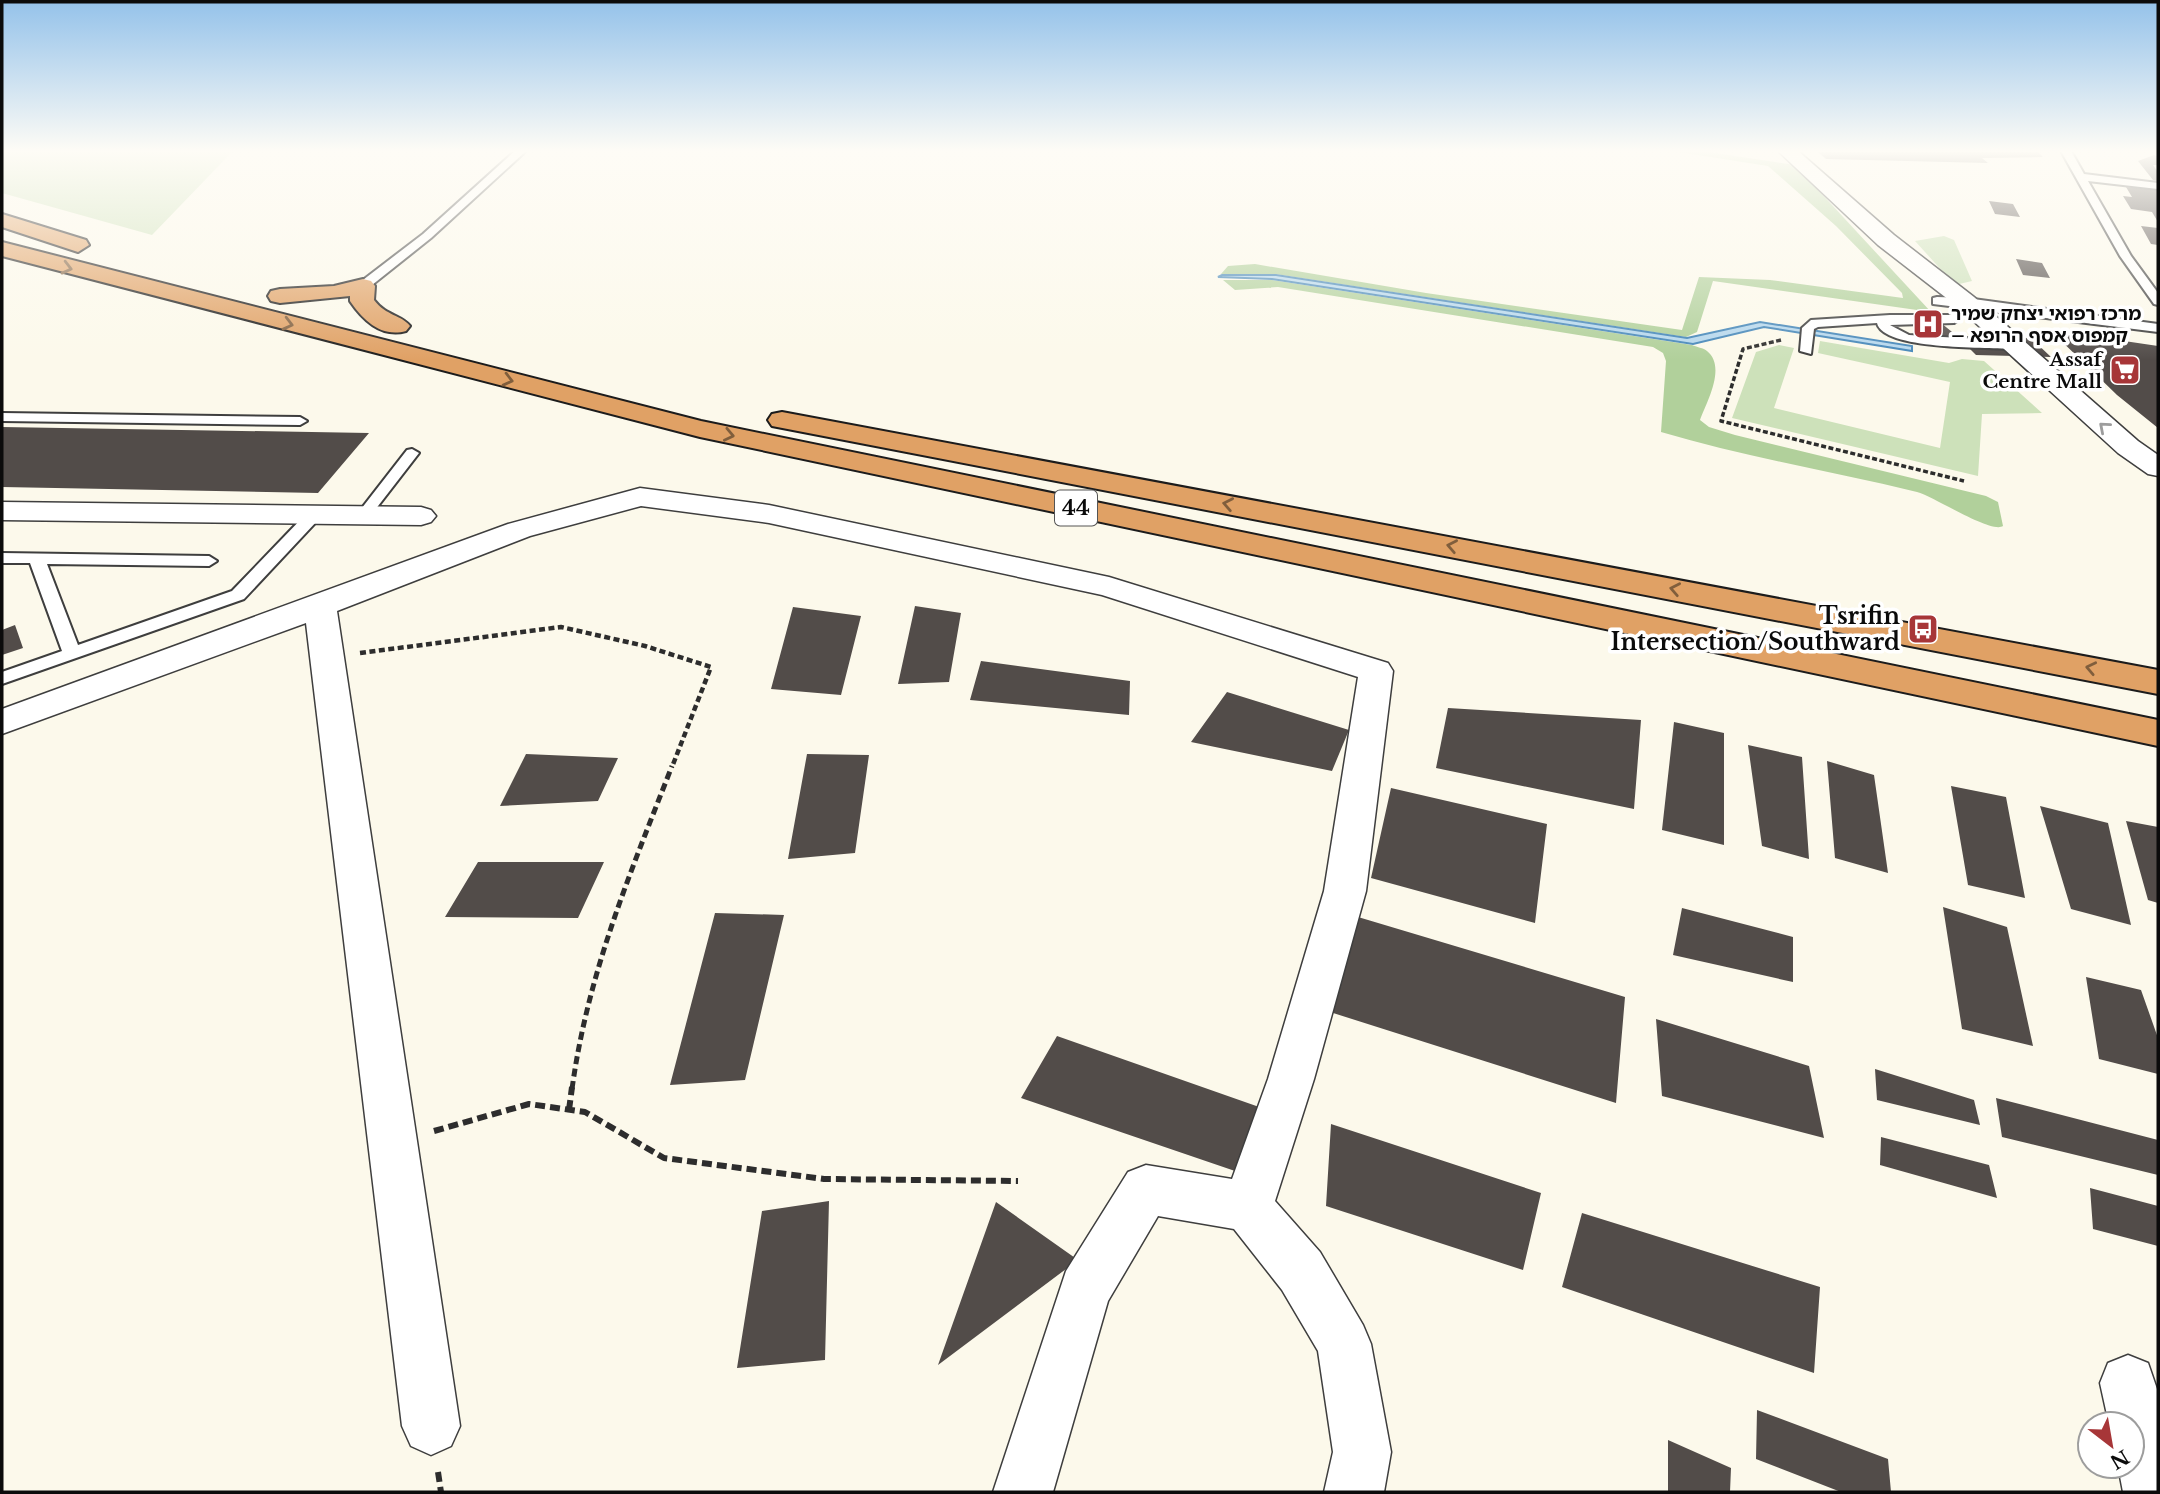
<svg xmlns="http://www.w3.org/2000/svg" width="2160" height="1494" viewBox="0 0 2160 1494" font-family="'Libre Baskerville','Noto Sans Hebrew',serif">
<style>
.green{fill:#cde1ba}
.forest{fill:#b1d09b}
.water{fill:#b6d7ed;stroke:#4788ba;stroke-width:2}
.building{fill:#524c49}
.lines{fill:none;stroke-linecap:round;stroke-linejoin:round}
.lane-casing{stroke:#3e3e3e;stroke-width:4}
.street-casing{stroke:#3e3e3e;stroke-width:3}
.highway-casing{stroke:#1c1c1c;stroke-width:4}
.path-far3{stroke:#2d2d2d;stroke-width:3.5;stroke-dasharray:5 2.5;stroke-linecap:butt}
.path-far2{stroke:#2d2d2d;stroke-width:4.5;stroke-dasharray:6 3.5;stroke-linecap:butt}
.path-far1{stroke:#2d2d2d;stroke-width:5;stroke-dasharray:8 4.5;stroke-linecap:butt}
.path{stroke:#2d2d2d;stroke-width:6;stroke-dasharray:10 5;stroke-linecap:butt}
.lane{fill:#fff;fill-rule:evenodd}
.street{fill:#fff;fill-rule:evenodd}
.highway{fill:#e0a165;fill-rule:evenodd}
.oneway{stroke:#805e3c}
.oneway2{stroke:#9d9d9d}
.labels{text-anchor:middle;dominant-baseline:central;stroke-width:7;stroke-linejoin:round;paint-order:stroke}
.far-poi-label{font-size:19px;font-weight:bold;fill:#0b0b0b;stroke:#fff;text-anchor:start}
.shield{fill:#fff;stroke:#545454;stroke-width:2}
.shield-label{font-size:21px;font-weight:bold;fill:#0b0b0b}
.poi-label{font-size:23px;font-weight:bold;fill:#0b0b0b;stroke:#fff;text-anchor:end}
</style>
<rect width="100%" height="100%" fill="#fcf9eb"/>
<path class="green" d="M 2,151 L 233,151 L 152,235 L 2,193 Z
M 1944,236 L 1954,240 L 1972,281 L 1955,285 L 1915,241 Z
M 1820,341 L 1949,363 L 1962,359 L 1984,361 L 2042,413 L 1982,414 L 1978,476 L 1732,418 L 1756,352 L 1779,345 L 1794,348 L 1774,408 L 1940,448 L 1950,382 L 1818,353 Z"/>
<path class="forest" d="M 1672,151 L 1702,151 L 1795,165 L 1931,312 L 1713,281 L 1697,332 L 1686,337 L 1275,274 L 1221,274 L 1228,266 L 1255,264 L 1426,293 L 1682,330 L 1699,277 L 1770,280 L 1903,298 L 1902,293 L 1836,226 L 1768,166 Z
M 1223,280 L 1272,280 L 1692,345 C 1696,347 1704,348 1707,351 C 1727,367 1706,403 1700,420 L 1709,427 L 1735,435 L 1986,496 L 1998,502 L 2003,526 C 1991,534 1935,497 1917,492 C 1832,471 1745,457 1661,432 L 1666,361 L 1663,353 L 1653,347 L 1278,287 L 1235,290 Z"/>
<path class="water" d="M 1222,275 L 1276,275 L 1687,338 L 1760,322 L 1912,346 L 1912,351 L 1764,327 L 1693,344 L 1272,279 L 1218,277 Z"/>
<path class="building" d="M 1817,151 L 2037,151 L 2043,157 L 1982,158 L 1988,163 L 1826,159 Z
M 2154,155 L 2158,156 L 2158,165 L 2153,165 L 2158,172 L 2158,181 L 2153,180 L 2138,161 Z
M 2126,187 L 2158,190 L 2158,222 L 2152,212 L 2131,209 L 2123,196 L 2132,197 Z
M 1989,201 L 2013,204 L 2020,217 L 1995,214 Z
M 2141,226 L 2158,228 L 2158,245 L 2151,244 Z
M 2016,259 L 2042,263 L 2050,278 L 2023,275 Z
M 1924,323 L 1941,323 L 1957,336 L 1942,336 Z
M 2050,330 L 2158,346 L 2158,428 L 2117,395 Z
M 1957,336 L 2031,338 L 2051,357 L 1976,355 Z
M 2,427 L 369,433 L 318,493 L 2,487 Z
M 915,606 L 961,613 L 949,682 L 898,684 Z
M 793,607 L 861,616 L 841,695 L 771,689 Z
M 15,625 L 23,648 L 2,655 L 2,630 Z
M 981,661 L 1130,681 L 1129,715 L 970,700 Z
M 1227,692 L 1349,730 L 1332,771 L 1191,742 Z
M 1448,708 L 1641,720 L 1634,809 L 1436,768 Z
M 1674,722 L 1724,733 L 1724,845 L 1662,830 Z
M 1748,745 L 1802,757 L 1809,859 L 1762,846 Z
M 526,754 L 618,758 L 598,801 L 500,806 Z
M 807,754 L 869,755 L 855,853 L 788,859 Z
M 1827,761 L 1874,775 L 1888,873 L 1835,858 Z
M 1951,786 L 2006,797 L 2025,898 L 1968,885 Z
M 1391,788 L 1547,824 L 1535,923 L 1371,878 Z
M 2040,806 L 2108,823 L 2131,925 L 2071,909 Z
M 2126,821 L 2158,827 L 2158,903 L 2148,900 Z
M 478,862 L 604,862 L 578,918 L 445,917 Z
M 1943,907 L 2007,927 L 2033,1046 L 1962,1029 Z
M 1682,908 L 1793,937 L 1793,982 L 1673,955 Z
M 715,913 L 784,915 L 745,1080 L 670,1085 Z
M 1348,914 L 1625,997 L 1616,1103 L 1330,1012 Z
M 2086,977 L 2141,990 L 2158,1038 L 2158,1074 L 2099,1059 Z
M 1656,1019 L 1809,1066 L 1824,1138 L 1662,1096 Z
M 1057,1036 L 1262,1108 L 1235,1171 L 1021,1098 Z
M 1875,1069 L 1974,1100 L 1980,1125 L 1877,1100 Z
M 1996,1098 L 2158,1140 L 2158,1175 L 2002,1137 Z
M 1331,1124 L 1541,1193 L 1523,1270 L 1326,1206 Z
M 1881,1137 L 1989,1165 L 1997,1198 L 1880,1165 Z
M 2090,1188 L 2158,1206 L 2158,1246 L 2093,1229 Z
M 829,1201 L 825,1360 L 737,1368 L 762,1211 Z
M 996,1202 L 1078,1260 L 938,1365 Z
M 1582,1213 L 1820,1287 L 1814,1373 L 1562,1287 Z
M 1757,1410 L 1888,1459 L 1891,1492 L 1841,1492 L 1756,1459 Z
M 1668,1440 L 1731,1468 L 1730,1492 L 1668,1492 Z"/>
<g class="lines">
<g class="lane-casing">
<path id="lane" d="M 515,151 L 526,151 L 431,238 L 367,289 L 359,289 L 359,283 L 423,234 Z
M 2061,151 L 2071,151 L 2084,174 L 2158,183 L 2158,189 L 2088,181 L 2131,256 L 2158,293 L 2158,305 L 2154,304 L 2120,256 Z
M 1937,297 L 1966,298 L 2158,324 L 2158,332 L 1933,304 L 1933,298 Z
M 1890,315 L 1954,315 L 1960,319 L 1954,323 L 1890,325 L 1909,335 L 2011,341 L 2017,345 L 2011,349 C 1985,347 1883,350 1877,323 L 1818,327 L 1814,329 L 1811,354 L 1800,351 L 1802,328 L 1811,320 Z
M 2,413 L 300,417 L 307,421 L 300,425 L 2,421 Z
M 412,449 L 419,453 L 368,519 L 358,519 L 358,513 L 407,450 Z
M 312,512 L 320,517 L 318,520 L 244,599 L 2,684 L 2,672 L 62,651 L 30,563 L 2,563 L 2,553 L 209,556 L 217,561 L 209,566 L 47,564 L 78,645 L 232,591 L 306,514 Z"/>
</g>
<g class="street-casing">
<path id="street" d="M 1778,151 L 1798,151 L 1894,235 L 1974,297 L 2138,441 L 2158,455 L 2158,476 L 2148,474 L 2118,453 L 1958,307 L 1878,245 Z
M 640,488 L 769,505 L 1109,577 L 1388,663 L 1393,671 L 1366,891 L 1314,1079 L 1275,1201 L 1320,1252 L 1363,1325 L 1371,1344 L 1391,1452 L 1384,1492 L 1324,1492 L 1333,1452 L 1318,1351 L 1282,1290 L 1234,1229 L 1158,1216 L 1108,1301 L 1053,1492 L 993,1492 L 1066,1271 L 1128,1172 L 1146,1165 L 1232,1179 L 1268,1079 L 1324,891 L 1358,677 L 1102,595 L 769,523 L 641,506 L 530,536 L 337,611 L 460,1426 L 451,1446 L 431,1455 L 411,1446 L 402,1426 L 306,623 L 2,734 L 2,709 L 508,524 Z
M 2,502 L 421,507 L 431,510 L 436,516 L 431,522 L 421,525 L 2,520 Z
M 2128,1355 L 2148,1363 L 2158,1392 L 2158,1492 L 2123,1492 L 2118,1466 L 2132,1466 L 2132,1424 L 2109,1424 L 2100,1383 L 2108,1363 Z"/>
</g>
<g class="highway-casing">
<path id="highway" d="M 2,214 L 86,240 L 89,245 L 78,252 L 2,227 Z
M 2,242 L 701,421 L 2158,720 L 2158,746 L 700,437 L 2,256 Z
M 363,279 L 371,281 L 375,286 L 374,300 C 386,316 402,315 410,326 L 406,331 C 381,338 363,320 350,301 L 350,296 L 280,303 L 271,301 L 268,296 L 271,291 L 280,289 L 334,286 Z
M 782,412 L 2158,670 L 2158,694 L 772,426 L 768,420 L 772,414 Z"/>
</g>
<path class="path-far3" d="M 1781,340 L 1743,349 L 1721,421 L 1964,481"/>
<path class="path-far2" d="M 360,653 L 561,627 L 645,646 L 711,667 L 672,767"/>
<path class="path-far1" d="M 572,1089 C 588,972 630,874 672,766"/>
<path class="path" d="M 569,1110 L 572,1087
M 434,1131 L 529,1104 L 585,1112 L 664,1158 L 824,1179 L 1018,1181
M 438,1472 L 441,1492"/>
<use href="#lane" class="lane"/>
<use href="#street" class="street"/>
<use href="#highway" class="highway"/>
</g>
<defs><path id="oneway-chevron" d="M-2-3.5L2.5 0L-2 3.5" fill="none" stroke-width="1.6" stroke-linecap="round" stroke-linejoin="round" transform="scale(1.75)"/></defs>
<g class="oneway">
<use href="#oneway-chevron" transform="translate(67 268) rotate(14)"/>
<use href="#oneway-chevron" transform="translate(288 324) rotate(14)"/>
<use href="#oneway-chevron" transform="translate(508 380) rotate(14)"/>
<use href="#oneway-chevron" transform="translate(729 435) rotate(12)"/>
<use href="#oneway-chevron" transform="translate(1228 504) rotate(-169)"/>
<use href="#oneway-chevron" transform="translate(1452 546) rotate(-169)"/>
<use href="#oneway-chevron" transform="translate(1675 589) rotate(-169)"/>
<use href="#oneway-chevron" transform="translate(2091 668) rotate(-168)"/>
</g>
<use class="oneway2" href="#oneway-chevron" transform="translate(2104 427) rotate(-139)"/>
<linearGradient id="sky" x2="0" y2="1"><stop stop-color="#94c2ea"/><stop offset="0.42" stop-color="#fefcf6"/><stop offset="1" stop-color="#fefcf6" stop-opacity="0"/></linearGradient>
<rect width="2160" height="360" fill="url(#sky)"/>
<defs>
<g id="hospital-square" transform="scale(1.575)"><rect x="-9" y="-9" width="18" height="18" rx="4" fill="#a73638" stroke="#fff"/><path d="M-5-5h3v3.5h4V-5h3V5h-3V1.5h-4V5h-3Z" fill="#fff"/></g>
<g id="supermarket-square" transform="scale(1.575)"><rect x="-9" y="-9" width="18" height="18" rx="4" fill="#a73638" stroke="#fff"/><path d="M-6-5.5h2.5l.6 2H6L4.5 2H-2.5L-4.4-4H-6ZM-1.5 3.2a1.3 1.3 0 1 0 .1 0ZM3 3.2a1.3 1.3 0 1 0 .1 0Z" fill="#fff"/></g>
<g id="bus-square" transform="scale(1.575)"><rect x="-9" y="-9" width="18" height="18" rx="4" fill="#a73638" stroke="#fff"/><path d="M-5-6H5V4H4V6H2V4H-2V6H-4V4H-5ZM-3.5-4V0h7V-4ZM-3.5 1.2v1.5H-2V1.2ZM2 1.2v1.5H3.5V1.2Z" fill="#fff"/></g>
</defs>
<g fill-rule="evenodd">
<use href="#hospital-square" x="1928" y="324"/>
<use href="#supermarket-square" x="2125" y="370"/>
<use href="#bus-square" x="1923" y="629"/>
</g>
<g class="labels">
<g class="far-poi-label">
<text x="1951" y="313">מרכז רפואי יצחק שמיר<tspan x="1951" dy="22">– קמפוס אסף הרופא</tspan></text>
<text x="2102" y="359" text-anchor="end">Assaf<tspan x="2102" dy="22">Centre Mall</tspan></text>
</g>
<rect class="shield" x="1055" y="490.5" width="42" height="35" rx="5"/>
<g class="shield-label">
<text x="1076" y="508">44</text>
</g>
<g class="poi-label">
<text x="1900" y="616">Tsrifin<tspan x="1900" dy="26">Intersection/Southward</tspan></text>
</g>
</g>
<rect width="2160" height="1494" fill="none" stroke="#0b0b0b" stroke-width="7"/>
<g transform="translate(2111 1445) rotate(149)"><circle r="33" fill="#ffffff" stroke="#9d9d9d" stroke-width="2"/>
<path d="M0-5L12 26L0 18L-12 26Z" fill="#a73638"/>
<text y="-10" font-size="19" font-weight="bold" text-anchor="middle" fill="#0b0b0b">N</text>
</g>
</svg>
